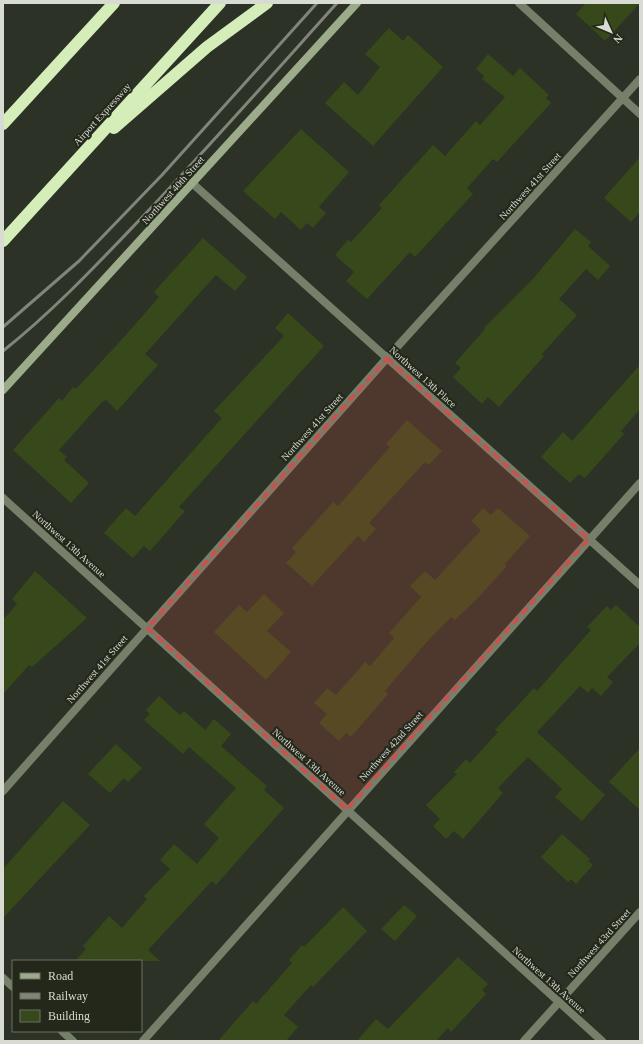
<svg xmlns="http://www.w3.org/2000/svg" width="643" height="1044" viewBox="0 0 643 1044" font-family="Georgia,serif">
<style>
.building{fill:#37491b}
.lines{fill:none;stroke-linecap:round;stroke-linejoin:round}
.street{stroke:#757f6a;stroke-width:8}
.secondary{stroke:#9cab8a;stroke-width:8}
.highway{stroke:#d5edb9;stroke-width:12}
.rail{stroke:#80857a;stroke-width:3}
.marked{fill:#d64c4a;fill-opacity:0.2;stroke:#d64c4a;stroke-width:3;stroke-dasharray:8 5;stroke-linejoin:round}
.labels{text-anchor:middle;dominant-baseline:central;stroke-width:4;stroke-linejoin:round;paint-order:stroke}
.street-label{font-size:10px;fill:#d7dbd2;stroke:#23281b}
</style>
<rect width="100%" height="100%" fill="#2c3225"/>
<path class="building" d="M 586,3 L 640,3 L 605,41 L 576,14 Z
M 389,28 L 403,41 L 408,35 L 443,67 L 373,146 L 325,103 L 344,82 L 358,95 L 380,67 L 365,54 Z
M 488,54 L 513,76 L 520,68 L 549,95 L 546,98 L 551,103 L 497,162 L 493,159 L 467,188 L 473,194 L 415,257 L 410,252 L 367,299 L 346,281 L 354,272 L 335,255 L 348,240 L 351,242 L 382,208 L 379,205 L 433,145 L 445,156 L 476,121 L 480,125 L 505,97 L 482,79 L 484,76 L 476,69 Z
M 301,129 L 349,172 L 319,207 L 326,213 L 313,228 L 307,223 L 301,230 L 281,212 L 275,219 L 243,191 Z
M 640,157 L 640,212 L 631,222 L 604,198 Z
M 575,229 L 591,242 L 588,246 L 610,266 L 598,280 L 586,269 L 559,299 L 577,315 L 542,354 L 544,356 L 499,407 L 488,397 L 482,404 L 453,377 L 461,368 L 455,363 L 485,329 L 484,328 L 531,281 Z
M 203,238 L 247,277 L 235,291 L 216,275 L 145,354 L 158,365 L 117,411 L 106,400 L 102,402 L 59,450 L 67,457 L 64,460 L 89,483 L 71,503 L 13,450 L 59,398 L 62,401 L 73,387 L 76,389 L 125,336 L 159,297 L 154,292 Z
M 288,313 L 324,346 L 179,507 L 185,511 L 150,551 L 144,546 L 133,558 L 104,533 L 126,508 L 135,516 L 222,418 L 214,411 L 284,336 L 275,328 Z
M 640,365 L 640,409 L 621,431 L 624,434 L 585,478 L 579,474 L 570,483 L 541,457 L 563,432 L 572,441 Z
M 407,420 L 442,451 L 429,465 L 425,462 L 369,523 L 376,529 L 364,542 L 358,536 L 312,586 L 286,563 L 296,552 L 292,548 L 333,502 L 338,506 L 390,447 L 386,444 Z
M 483,508 L 491,515 L 498,508 L 530,536 L 505,564 L 507,566 L 478,598 L 455,620 L 451,617 L 425,644 L 385,691 L 388,694 L 351,737 L 346,733 L 339,741 L 319,723 L 327,714 L 314,703 L 327,688 L 336,695 L 365,662 L 370,666 L 394,638 L 389,633 L 421,597 L 410,586 L 425,571 L 435,580 L 481,530 L 471,521 Z
M 35,571 L 87,618 L 32,667 L 29,665 L 3,694 L 3,620 L 17,604 L 12,599 Z
M 264,594 L 284,613 L 267,631 L 291,652 L 266,680 L 214,632 L 239,605 L 247,612 Z
M 616,605 L 640,627 L 640,643 L 607,677 L 613,682 L 601,696 L 592,688 L 588,693 L 580,686 L 537,732 L 605,795 L 582,821 L 555,797 L 562,789 L 528,757 L 498,788 L 503,793 L 463,839 L 454,831 L 446,839 L 433,826 L 440,819 L 426,805 L 457,774 L 454,772 L 466,759 L 470,763 L 498,732 L 495,730 L 534,688 L 537,691 L 591,630 L 587,627 L 607,606 L 611,610 Z
M 159,696 L 180,715 L 184,711 L 205,730 L 214,719 L 231,734 L 221,746 L 267,786 L 264,790 L 284,808 L 216,885 L 212,881 L 148,950 L 160,961 L 75,961 L 86,949 L 83,946 L 109,916 L 122,928 L 147,899 L 144,896 L 170,869 L 160,860 L 174,844 L 197,864 L 219,838 L 204,824 L 236,788 L 189,747 L 183,754 L 144,720 L 150,714 L 146,710 Z
M 116,744 L 142,768 L 128,782 L 124,778 L 110,793 L 88,774 Z
M 640,748 L 640,810 L 609,782 Z
M 63,801 L 90,825 L 3,918 L 3,869 Z
M 562,834 L 590,859 L 588,861 L 593,865 L 576,884 L 571,879 L 568,882 L 541,857 Z
M 404,905 L 417,916 L 395,941 L 381,929 Z
M 343,907 L 367,931 L 313,987 L 311,985 L 284,1015 L 298,1027 L 286,1041 L 218,1041 L 253,1001 L 256,1004 L 292,963 L 289,960 L 302,945 L 304,947 Z
M 458,957 L 488,984 L 482,990 L 486,994 L 451,1032 L 448,1028 L 436,1041 L 357,1041 L 376,1019 L 388,1029 Z"/>
<g class="lines">
<path class="street" d="M 519,3 L 640,114
M 192,183 L 640,585
M 3,498 L 602,1041
M 3,791 L 387,358 L 640,79
M 3,978 L 13,987
M 62,1031 L 73,1041
M 143,1041 L 640,483
M 524,1041 L 640,912"/>
<path class="secondary" d="M 3,390 L 357,3"/>
<path class="highway" d="M 3,124 L 114,3
M 114,128 L 207,47 L 267,3
M 3,241 L 220,3"/>
<path class="rail" d="M 3,327 L 79,261 L 162,175 L 317,3
M 3,351 C 56,309 102,259 149,210 C 213,142 275,72 337,3"/>
</g>
<path class="marked" d="M 387,358 L 589,539 L 347,810 L 147,628 Z"/>
<g class="labels">
<g class="street-label">
<text transform="translate(102 114) rotate(-48)">Airport Expressway</text>
<text transform="translate(530 186) rotate(-48)">Northwest 41st Street</text>
<text transform="translate(173 190) rotate(-48)">Northwest 40th Street</text>
<text transform="translate(423 377) rotate(42)">Northwest 13th Place</text>
<text transform="translate(312 427) rotate(-48)">Northwest 41st Street</text>
<text transform="translate(69 544) rotate(42)">Northwest 13th Avenue</text>
<text transform="translate(97 669) rotate(-49)">Northwest 41st Street</text>
<text transform="translate(391 746) rotate(-48)">Northwest 42nd Street</text>
<text transform="translate(309 762) rotate(42)">Northwest 13th Avenue</text>
<text transform="translate(599 943) rotate(-48)">Northwest 43rd Street</text>
<text transform="translate(549 980) rotate(42)">Northwest 13th Avenue</text>
</g>
</g>
<rect width="643" height="1044" fill="none" stroke="#d7dbd2" stroke-width="8"/>
<rect x="12" y="960" width="130" height="72" fill="#23281b" stroke="#6b7064"/>
<rect x="20" y="973" width="20" height="6" fill="#9cab8a" stroke="#6b7064"/>
<text x="48" y="980" font-size="12" fill="#d7dbd2">Road</text>
<rect x="20" y="993" width="20" height="6" fill="#80857a" stroke="#6b7064"/>
<text x="48" y="1000" font-size="12" fill="#d7dbd2">Railway</text>
<rect x="20" y="1010" width="20" height="12" fill="#37491b" stroke="#6b7064"/>
<text x="48" y="1020" font-size="12" fill="#d7dbd2">Building</text>
<g transform="translate(611 32) rotate(134)" stroke="#23281b" stroke-width="3" paint-order="stroke">
<path d="M0-3L7 15L0 10L-7 15Z" fill="#d7dbd2"/>
<text y="-6" font-size="11" font-weight="bold" text-anchor="middle" fill="#d7dbd2">N</text>
</g>
</svg>
